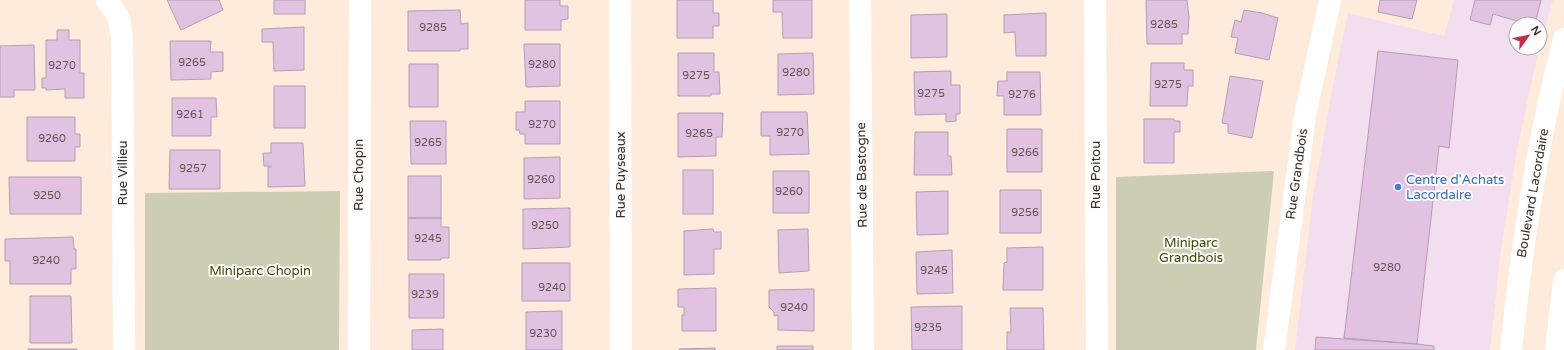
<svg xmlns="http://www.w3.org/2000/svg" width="1564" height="350" viewBox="0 0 1564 350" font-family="'Varela Round',sans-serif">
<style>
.commercial{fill:#f2deee}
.green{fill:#cbceb3}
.building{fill:#e1c2e1;stroke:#b39fb3}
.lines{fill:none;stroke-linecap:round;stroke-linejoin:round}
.minor{stroke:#fff;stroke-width:22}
.secondary{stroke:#fff;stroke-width:22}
.shop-dot{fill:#3f7fe0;stroke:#fcfcfc;stroke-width:1.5}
.labels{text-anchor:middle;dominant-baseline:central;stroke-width:4;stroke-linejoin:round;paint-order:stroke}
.number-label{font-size:11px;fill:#645558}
.street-label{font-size:13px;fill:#3a312a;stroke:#fcfcfc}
.shop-label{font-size:13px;fill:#366cbe;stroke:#fcfcfc;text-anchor:start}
.park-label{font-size:13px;fill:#454803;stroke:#fcfcfc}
</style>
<rect width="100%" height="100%" fill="#feebdc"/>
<path class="commercial" d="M 1454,0 L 1553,0 L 1540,45 L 1540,24 L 1516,24 L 1516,48 L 1539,48 L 1517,150 L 1501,249 L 1490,350 L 1295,350 L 1313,196 L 1334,80 L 1348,13 L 1444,36 Z"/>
<path class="green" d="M 1274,171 L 1256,350 L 1116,350 L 1116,177 Z
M 340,191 L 339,350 L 145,350 L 145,193 Z"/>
<path class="building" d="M 167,0 L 219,0 L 223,10 L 181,30 Z
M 274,0 L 305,0 L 305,14 L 274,14 Z
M 525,0 L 560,0 L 560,6 L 568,6 L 568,19 L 561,20 L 561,30 L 525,30 Z
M 677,0 L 713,0 L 713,13 L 719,13 L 719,26 L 713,26 L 713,38 L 677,38 Z
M 773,0 L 812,0 L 812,38 L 783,38 L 782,12 L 773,12 Z
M 1146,0 L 1187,0 L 1189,17 L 1188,34 L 1182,34 L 1182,44 L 1147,44 Z
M 1380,0 L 1417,0 L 1412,19 L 1378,12 Z
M 1475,0 L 1541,0 L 1535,24 L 1528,24 L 1493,14 L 1490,25 L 1470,20 Z
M 460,10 L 461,24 L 468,23 L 468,49 L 460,49 L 460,51 L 408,51 L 408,11 Z
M 1244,10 L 1262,13 L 1278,18 L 1269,60 L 1235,53 L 1238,38 L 1231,37 L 1235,20 L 1241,22 Z
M 1046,13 L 1046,56 L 1016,56 L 1015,32 L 1004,33 L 1004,15 Z
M 947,14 L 947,57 L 911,58 L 911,15 Z
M 304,27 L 304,70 L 274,71 L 273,42 L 262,42 L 262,29 Z
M 57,30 L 69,30 L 69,40 L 80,40 L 80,73 L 84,73 L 84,98 L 65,98 L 65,89 L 46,90 L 46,88 L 42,88 L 42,78 L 46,78 L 46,40 L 57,40 Z
M 170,41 L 211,41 L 210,52 L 223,52 L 223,71 L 211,72 L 211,79 L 171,80 Z
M 524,44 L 560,44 L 560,86 L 526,87 Z
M 34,45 L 35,90 L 14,90 L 14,97 L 0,97 L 0,46 Z
M 1378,51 L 1458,60 L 1449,148 L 1439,146 L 1417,344 L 1344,338 Z
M 678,53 L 714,53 L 714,72 L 719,72 L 720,94 L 711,94 L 711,96 L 678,96 Z
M 813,53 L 814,94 L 778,95 L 778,54 Z
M 1151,63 L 1184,63 L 1184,70 L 1193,70 L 1193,86 L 1188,86 L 1187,106 L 1150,106 Z
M 409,64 L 438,64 L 438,107 L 409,107 Z
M 951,71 L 951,85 L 960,85 L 960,114 L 956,114 L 956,121 L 946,122 L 946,114 L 915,115 L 914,72 Z
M 1007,72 L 1040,72 L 1041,115 L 1004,115 L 1004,96 L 997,96 L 998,81 L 1007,81 Z
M 1230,76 L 1263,81 L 1252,138 L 1228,133 L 1228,124 L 1222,123 Z
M 274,86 L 305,86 L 305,128 L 274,128 Z
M 172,98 L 216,98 L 217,117 L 211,117 L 211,136 L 172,136 Z
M 525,101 L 560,101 L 560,144 L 525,144 L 525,134 L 520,134 L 519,130 L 516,130 L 516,112 L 525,112 Z
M 761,112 L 807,112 L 809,154 L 770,155 L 770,136 L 761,136 Z
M 678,113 L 723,113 L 722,137 L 716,137 L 716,156 L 678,157 Z
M 27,117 L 75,117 L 75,134 L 80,134 L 80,147 L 75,147 L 75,161 L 27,161 Z
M 1144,119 L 1174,119 L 1174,121 L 1180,121 L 1180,132 L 1174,132 L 1174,163 L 1144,163 Z
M 410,121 L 446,121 L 446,164 L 411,164 Z
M 1007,129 L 1042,129 L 1042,172 L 1007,172 Z
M 915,132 L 948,132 L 948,156 L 951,156 L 952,175 L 914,175 Z
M 271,143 L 303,143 L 305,186 L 268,187 L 268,167 L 271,167 L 271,166 L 264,166 L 263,153 L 271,153 Z
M 170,150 L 220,150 L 220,189 L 169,189 Z
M 560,157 L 560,198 L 524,199 L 524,158 Z
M 683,170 L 713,170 L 713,214 L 683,214 Z
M 773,171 L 809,171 L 809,213 L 773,213 Z
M 408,176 L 441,176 L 441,218 L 408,218 Z
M 9,177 L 81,177 L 81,214 L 10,214 Z
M 1000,190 L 1041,190 L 1041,233 L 1000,233 Z
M 948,191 L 948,234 L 917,235 L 916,192 Z
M 570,208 L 570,247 L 523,249 L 523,209 Z
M 408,218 L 441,218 L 441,227 L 449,227 L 449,258 L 441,258 L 441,260 L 408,260 Z
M 713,229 L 714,232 L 721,232 L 721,249 L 714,249 L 714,274 L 684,275 L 684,231 Z
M 808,229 L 809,271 L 779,273 L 778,230 Z
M 73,237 L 74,249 L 76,249 L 76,269 L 71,269 L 71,284 L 10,284 L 10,261 L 5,261 L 5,239 Z
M 1043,247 L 1043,290 L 1003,290 L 1004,263 L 1007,262 L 1007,248 Z
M 952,250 L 953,293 L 917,294 L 916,252 Z
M 522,263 L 570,263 L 570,301 L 522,301 Z
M 409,274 L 444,274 L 444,318 L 409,318 Z
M 716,288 L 716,331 L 682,331 L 682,315 L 684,315 L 684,307 L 678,307 L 678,289 Z
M 814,289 L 814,331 L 778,330 L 778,315 L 774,316 L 774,312 L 769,307 L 769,290 Z
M 30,296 L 71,296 L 72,343 L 30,343 Z
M 962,306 L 962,350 L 912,350 L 911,307 Z
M 1010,308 L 1043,308 L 1044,350 L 1007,350 L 1007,332 L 1011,332 Z
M 562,311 L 562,350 L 526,350 L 526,312 Z
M 443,329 L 443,350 L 412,350 L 412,330 Z
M 1316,337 L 1417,344 L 1434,346 L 1434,350 L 1315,350 Z
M 777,346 L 813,346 L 813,350 L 777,350 Z
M 715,348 L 715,350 L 679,350 L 679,349 Z
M 28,349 L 77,349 L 77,350 L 28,350 Z"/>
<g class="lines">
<path class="minor" d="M 107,0 L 119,18 L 122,39 L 124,350
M 620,0 L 621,350
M 860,0 L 863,350
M 1095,0 L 1097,350
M 359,350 L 360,0
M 1274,350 L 1305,116 L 1330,0"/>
<path class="secondary" d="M 1511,350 C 1522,245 1537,140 1564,39
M 1556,350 L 1564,280"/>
</g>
<circle class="shop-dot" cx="1398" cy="187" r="4"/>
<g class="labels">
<g class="number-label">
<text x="1164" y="24">9285</text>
<text x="433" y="27">9285</text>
<text x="192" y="62">9265</text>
<text x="542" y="64">9280</text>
<text x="62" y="65">9270</text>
<text x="796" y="72">9280</text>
<text x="696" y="75">9275</text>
<text x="1168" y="84">9275</text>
<text x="931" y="93">9275</text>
<text x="1022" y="94">9276</text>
<text x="190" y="114">9261</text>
<text x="542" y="124">9270</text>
<text x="790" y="132">9270</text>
<text x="699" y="133">9265</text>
<text x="52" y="138">9260</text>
<text x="428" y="142">9265</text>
<text x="1025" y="152">9266</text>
<text x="193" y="168">9257</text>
<text x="541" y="179">9260</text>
<text x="789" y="191">9260</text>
<text x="47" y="195">9250</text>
<text x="1025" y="212">9256</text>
<text x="545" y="225">9250</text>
<text x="428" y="238">9245</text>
<text x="46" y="260">9240</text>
<text x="1387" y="267">9280</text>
<text x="934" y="270">9245</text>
<text x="552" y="287">9240</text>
<text x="425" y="294">9239</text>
<text x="794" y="307">9240</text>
<text x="928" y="327">9235</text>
<text x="543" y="333">9230</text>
</g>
<g class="street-label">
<text transform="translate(123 173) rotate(-90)">Rue Villieu</text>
<text transform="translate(1297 174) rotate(-82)">Rue Grandbois</text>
<text transform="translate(359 175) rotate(-90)">Rue Chopin</text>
<text transform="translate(621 175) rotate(-90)">Rue Puyseaux</text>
<text transform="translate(862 175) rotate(-91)">Rue de Bastogne</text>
<text transform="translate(1096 175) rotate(-90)">Rue Poitou</text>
<text transform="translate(1533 193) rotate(-80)">Boulevard Lacordaire</text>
</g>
<g class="shop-label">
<text x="1406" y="180">Centre d'Achats<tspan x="1406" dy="15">Lacordaire</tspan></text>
</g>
<g class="park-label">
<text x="1191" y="243">Miniparc<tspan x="1191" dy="15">Grandbois</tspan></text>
<text x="260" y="271">Miniparc Chopin</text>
</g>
</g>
<g transform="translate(1528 36) rotate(57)"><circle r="19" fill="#fcfcfc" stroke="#aeaba8"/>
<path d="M0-3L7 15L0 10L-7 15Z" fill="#c02f47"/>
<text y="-6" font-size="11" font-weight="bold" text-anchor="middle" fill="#3a312a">N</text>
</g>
</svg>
